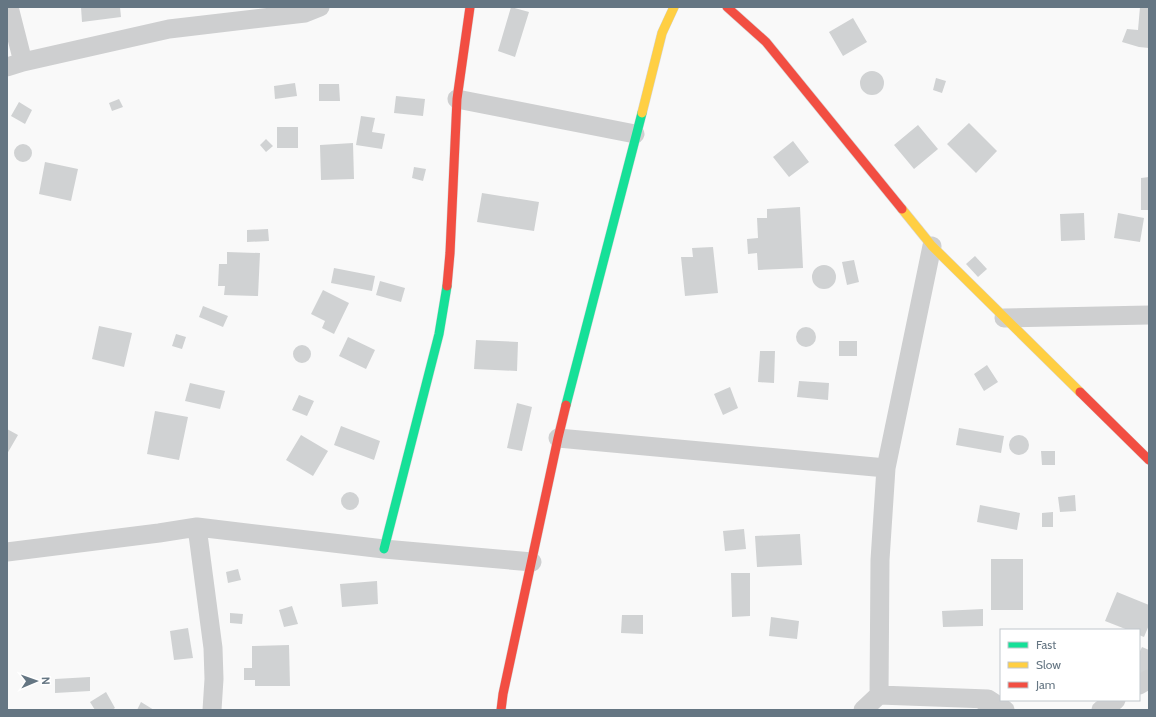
<svg xmlns="http://www.w3.org/2000/svg" width="1156" height="717" viewBox="0 0 1156 717" font-family="Cabin,sans-serif">
<style>
.building{fill:#d0d2d3}
.lines{fill:none;stroke-linecap:round;stroke-linejoin:round}
.fast-casing{stroke:#d5d6d7;stroke-width:10}
.slow-casing{stroke:#d5d6d7;stroke-width:10}
.jam-casing{stroke:#d5d6d7;stroke-width:10}
.street{stroke:#cecfd0;stroke-width:19}
.fast{stroke:#16e098;stroke-width:9}
.slow{stroke:#ffcf43;stroke-width:9}
.jam{stroke:#f24e42;stroke-width:9}
</style>
<rect width="100%" height="100%" fill="#f9f9f9"/>
<path class="building" d="M 81,7 L 120,7 L 121,17 L 82,22 Z
M 511,7 L 529,12 L 515,57 L 498,51 Z
M 1140,7 L 1149,7 L 1149,48 L 1139,47 L 1122,42 L 1127,29 L 1138,30 Z
M 853,18 L 867,42 L 843,56 L 829,32 Z
M860 83a12 12 0 1 1 24 0a12 12 0 1 1-24 0Z
M 936,78 L 946,81 L 942,93 L 933,90 Z
M 295,83 L 297,96 L 275,99 L 274,86 Z
M 319,84 L 339,84 L 340,101 L 319,101 Z
M 396,96 L 425,99 L 423,116 L 394,113 Z
M 119,99 L 123,107 L 112,111 L 109,103 Z
M 19,102 L 32,110 L 25,124 L 11,116 Z
M 361,116 L 375,118 L 372,132 L 385,134 L 382,149 L 356,145 Z
M 969,123 L 997,151 L 976,173 L 947,144 Z
M 918,125 L 938,149 L 914,169 L 894,145 Z
M 277,127 L 298,127 L 298,148 L 277,148 Z
M 266,139 L 273,146 L 266,152 L 260,145 Z
M 793,141 L 809,162 L 789,177 L 773,157 Z
M 353,143 L 354,179 L 321,180 L 320,145 Z
M14 153a9 9 0 1 1 18 0a9 9 0 1 1-18 0Z
M 45,162 L 78,169 L 71,201 L 39,194 Z
M 414,167 L 426,169 L 423,181 L 412,178 Z
M 1149,177 L 1149,210 L 1141,210 L 1141,178 Z
M 482,193 L 539,202 L 534,231 L 477,222 Z
M 800,207 L 803,268 L 758,270 L 757,253 L 748,254 L 747,239 L 758,238 L 757,218 L 767,218 L 767,209 Z
M 1084,213 L 1085,240 L 1061,241 L 1060,214 Z
M 1118,213 L 1144,218 L 1140,242 L 1114,238 Z
M 268,229 L 269,241 L 247,242 L 247,230 Z
M 713,247 L 718,293 L 685,296 L 681,257 L 693,257 L 692,248 Z
M 227,252 L 260,253 L 258,296 L 224,295 L 225,286 L 218,286 L 219,264 L 227,264 Z
M 975,256 L 987,269 L 978,277 L 966,264 Z
M 854,260 L 859,282 L 847,285 L 842,262 Z
M812 277a12 12 0 1 1 24 0a12 12 0 1 1-24 0Z
M 334,268 L 375,276 L 372,291 L 331,283 Z
M 380,281 L 405,288 L 401,302 L 376,295 Z
M 323,290 L 349,303 L 334,334 L 322,328 L 325,321 L 311,314 Z
M 203,306 L 228,316 L 223,327 L 199,317 Z
M 99,326 L 132,333 L 124,367 L 92,359 Z
M796 337a10 10 0 1 1 20 0a10 10 0 1 1-20 0Z
M 176,334 L 186,337 L 182,349 L 172,346 Z
M 348,337 L 375,350 L 366,369 L 339,356 Z
M 476,340 L 518,342 L 517,371 L 474,369 Z
M 839,341 L 857,341 L 857,356 L 839,356 Z
M293 354a9 9 0 1 1 18 0a9 9 0 1 1-18 0Z
M 760,351 L 775,351 L 774,383 L 758,382 Z
M 987,365 L 998,382 L 984,391 L 974,374 Z
M 799,381 L 829,383 L 828,400 L 797,397 Z
M 190,383 L 225,391 L 220,409 L 185,401 Z
M 730,387 L 738,408 L 723,415 L 714,394 Z
M 299,395 L 314,401 L 307,416 L 292,410 Z
M 517,403 L 532,407 L 522,451 L 507,448 Z
M 155,411 L 188,417 L 179,460 L 147,454 Z
M 341,426 L 380,441 L 374,460 L 334,445 Z
M 959,428 L 1004,436 L 1001,453 L 956,445 Z
M 7,429 L 18,435 L 7,454 Z
M 301,435 L 328,451 L 313,476 L 286,460 Z
M1009 445a10 10 0 1 1 20 0a10 10 0 1 1-20 0Z
M 1041,451 L 1055,451 L 1055,465 L 1042,465 Z
M341 501a9 9 0 1 1 18 0a9 9 0 1 1-18 0Z
M 1075,495 L 1076,511 L 1060,512 L 1058,497 Z
M 980,505 L 1020,513 L 1017,530 L 977,522 Z
M 1053,512 L 1053,527 L 1042,527 L 1042,513 Z
M 744,529 L 746,549 L 725,551 L 723,531 Z
M 800,534 L 802,565 L 757,567 L 755,536 Z
M 991,559 L 1023,559 L 1023,610 L 991,610 Z
M 238,569 L 241,580 L 228,583 L 226,572 Z
M 731,573 L 750,573 L 750,616 L 732,617 Z
M 377,581 L 378,604 L 342,607 L 340,584 Z
M 1117,592 L 1149,605 L 1149,625 L 1144,637 L 1139,635 L 1139,630 L 1128,630 L 1105,621 Z
M 292,606 L 298,624 L 284,627 L 279,610 Z
M 983,609 L 983,626 L 943,627 L 942,611 Z
M 230,613 L 243,614 L 242,624 L 230,623 Z
M 622,615 L 643,615 L 643,634 L 621,633 Z
M 771,617 L 799,621 L 797,639 L 769,636 Z
M 188,628 L 193,658 L 174,660 L 170,631 Z
M 289,645 L 290,686 L 255,686 L 255,680 L 244,680 L 244,668 L 252,668 L 252,646 Z
M 1142,647 L 1149,650 L 1149,671 L 1139,676 L 1139,653 Z
M 90,677 L 90,691 L 55,693 L 55,679 Z
M 106,692 L 115,708 L 112,710 L 95,710 L 90,702 Z
M 141,702 L 154,710 L 137,710 Z"/>
<g class="lines">
<g class="fast-casing">
<path id="fast" d="M 566,405 L 642,113
M 384,549 L 439,334 L 447,286"/>
</g>
<g class="slow-casing">
<path id="slow" d="M 642,113 L 662,33 L 674,7
M 902,209 L 932,246 L 1080,392"/>
</g>
<g class="jam-casing">
<path id="jam" d="M 727,7 L 766,42 L 902,209
M 447,286 L 450,253 L 457,99 L 470,7
M 1080,392 L 1149,460
M 501,710 L 503,694 L 558,438 L 566,405"/>
</g>
<path class="street" d="M 9,7 L 23,62
M 7,67 L 23,62 L 169,29 L 305,13 L 320,7
M 457,99 L 635,134
M 1004,318 L 1149,315
M 558,438 L 886,468
M 197,527 L 384,549 L 532,562
M 7,552 L 159,533 L 197,527 L 213,648 L 214,679 L 212,710
M 1139,685 L 1149,679
M 879,695 L 988,699 L 987,710
M 988,699 L 1005,710
M 863,710 L 879,695 L 880,560 L 886,468 L 932,246
M 1101,710 L 1116,700"/>
<use href="#fast" class="fast"/>
<use href="#slow" class="slow"/>
<use href="#jam" class="jam"/>
</g>
<rect width="1156" height="717" fill="none" stroke="#657683" stroke-width="16"/>
<rect x="1000" y="629" width="140" height="72" fill="#ffffff" stroke="#c1c8cd"/>
<rect x="1008" y="642" width="20" height="6" fill="#16e098" stroke="#c1c8cd"/>
<text x="1036" y="649" font-size="12" fill="#657683">Fast</text>
<rect x="1008" y="662" width="20" height="6" fill="#ffcf43" stroke="#c1c8cd"/>
<text x="1036" y="669" font-size="12" fill="#657683">Slow</text>
<rect x="1008" y="682" width="20" height="6" fill="#f24e42" stroke="#c1c8cd"/>
<text x="1036" y="689" font-size="12" fill="#657683">Jam</text>
<g transform="translate(36 681) rotate(88)" stroke="#ffffff" stroke-width="3" paint-order="stroke">
<path d="M0-3L7 15L0 10L-7 15Z" fill="#657683"/>
<text y="-6" font-size="11" font-weight="bold" text-anchor="middle" fill="#657683">N</text>
</g>
</svg>
